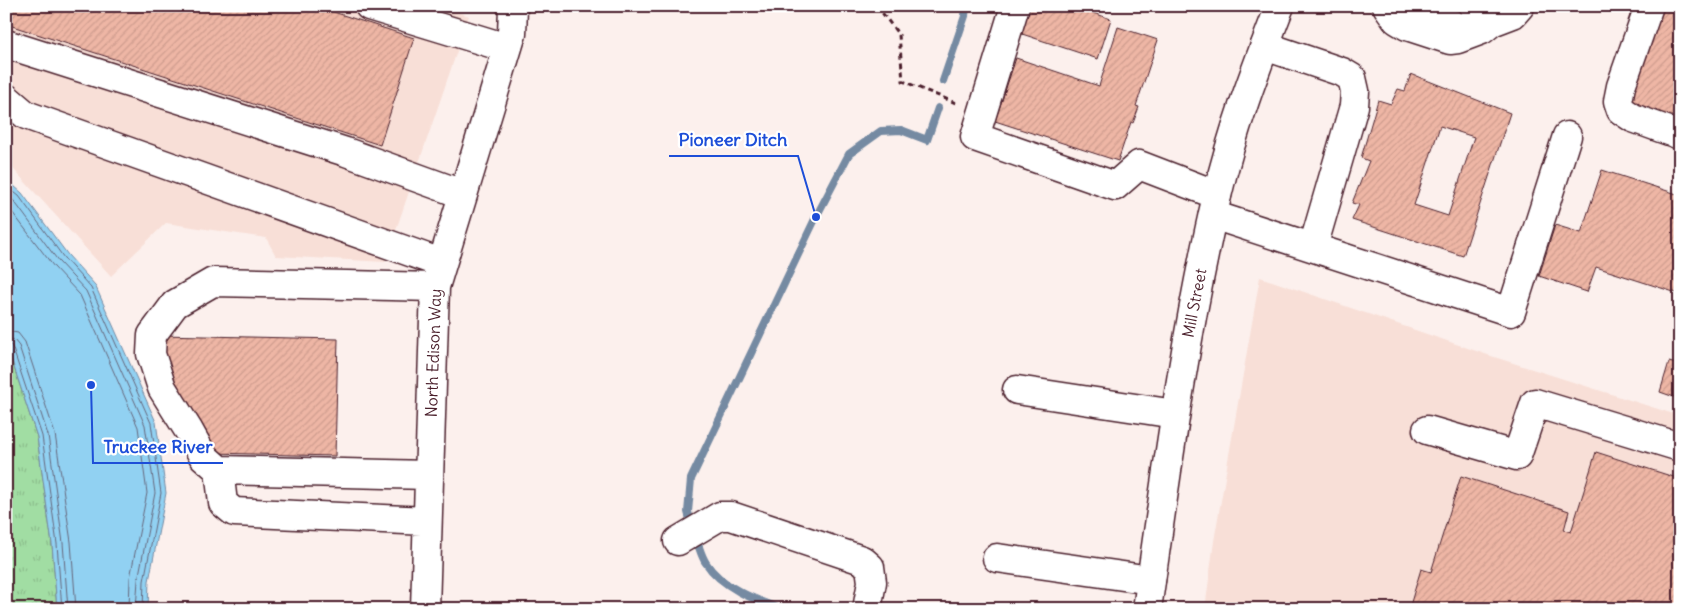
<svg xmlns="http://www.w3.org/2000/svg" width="1686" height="615" viewBox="0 0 1686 615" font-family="Delius,sans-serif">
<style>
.built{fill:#f8dfd7}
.park{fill:url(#park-tufts);stroke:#767e67}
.water{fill:#91d1f2;stroke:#758aa2}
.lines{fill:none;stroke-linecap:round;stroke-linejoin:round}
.shore{stroke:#66667b;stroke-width:1}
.stream{stroke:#758aa2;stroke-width:8}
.building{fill:url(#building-hatch);stroke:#4a1f2b;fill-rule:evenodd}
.minor-casing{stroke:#4a1f2b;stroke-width:31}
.major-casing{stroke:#4a1f2b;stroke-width:31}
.path{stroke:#4a1f2b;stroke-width:3;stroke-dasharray:5 4;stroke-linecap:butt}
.minor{stroke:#fff;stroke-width:28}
.major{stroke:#fff;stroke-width:28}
.labels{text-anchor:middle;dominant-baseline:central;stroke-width:4.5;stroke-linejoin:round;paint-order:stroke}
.street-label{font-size:16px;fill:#4a1f2b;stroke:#fff}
.leader{fill:none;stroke:#1d4ed8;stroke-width:2}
.callout-dot{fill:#1d4ed8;stroke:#fff;stroke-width:2}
.callout-label{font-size:18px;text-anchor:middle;font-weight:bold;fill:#1d4ed8;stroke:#fff;stroke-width:4.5;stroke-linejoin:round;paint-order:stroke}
</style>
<defs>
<pattern id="park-tufts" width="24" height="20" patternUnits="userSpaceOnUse" patternTransform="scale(1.25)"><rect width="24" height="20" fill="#a1dda3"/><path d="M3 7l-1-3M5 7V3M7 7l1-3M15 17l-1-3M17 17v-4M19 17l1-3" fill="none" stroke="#8cbd8c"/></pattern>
<pattern id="building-hatch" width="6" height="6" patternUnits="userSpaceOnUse" patternTransform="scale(1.25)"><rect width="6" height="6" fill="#eeb6a5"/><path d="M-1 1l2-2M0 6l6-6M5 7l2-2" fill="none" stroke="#ce9c8e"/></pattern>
</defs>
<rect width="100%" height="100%" fill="#fcf0ed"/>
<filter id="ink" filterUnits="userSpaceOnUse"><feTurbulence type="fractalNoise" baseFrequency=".02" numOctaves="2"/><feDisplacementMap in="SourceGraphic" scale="10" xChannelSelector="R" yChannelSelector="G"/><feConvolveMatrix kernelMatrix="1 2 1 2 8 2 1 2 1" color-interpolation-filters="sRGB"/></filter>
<g filter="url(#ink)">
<path class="built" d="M 6,6 L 439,6 L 469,16 L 385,262 L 276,256 L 266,238 L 166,223 L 111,276 L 6,161 Z
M 1260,277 L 1488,355 L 1680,416 L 1680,609 L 1205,609 L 1214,541 Z"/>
<path class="park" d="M 6,343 L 37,437 L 52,544 L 57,609 L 6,609 Z"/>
<path class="water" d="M 6,179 L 22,193 L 68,255 L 95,285 L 156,422 L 166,493 L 149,581 L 148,609 L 57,609 L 52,544 L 37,437 L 6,343 Z"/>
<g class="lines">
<path class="shore" d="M 6,186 L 19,196 L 64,258 L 91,288 L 151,423 L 161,493 L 144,581 L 143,609
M 6,194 L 14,201 L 59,262 L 86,291 L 145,425 L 155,493 L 138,580 L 136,609
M 6,204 L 54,267 L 80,295 L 138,427 L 147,493 L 130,578 L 129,609
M 6,331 L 18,333 L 25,342 L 55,434 L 71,542 L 76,609
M 6,338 L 14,340 L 19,346 L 48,435 L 63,543 L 68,609
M 6,345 L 11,345 L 13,349 L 42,436 L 57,544 L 62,609"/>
<path class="stream" d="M 943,81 L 965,16 L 966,6
M 692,527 L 688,512 L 691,479 L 816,217 L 849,154 L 881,131 L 901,130 L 927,140 L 938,108
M 695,537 C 699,545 701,556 706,563 C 721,587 755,600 781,609"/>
</g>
<path class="building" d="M 6,6 L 315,6 L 414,38 L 380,145 L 6,24 Z
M 1021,6 L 1073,6 L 1111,19 L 1098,59 L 1013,31 Z
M 1658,6 L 1680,6 L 1680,124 L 1625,106 Z
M 1118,27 L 1158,40 L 1136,106 L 1139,107 L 1133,123 L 1131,122 L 1118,161 L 995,121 L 1016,58 L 1099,86 Z
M 1411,74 L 1510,113 L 1463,256 L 1352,220 L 1359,205 L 1352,203 L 1369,161 L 1361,158 L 1378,100 L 1391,104 L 1398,89 L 1405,91 ZM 1440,126 L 1474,137 L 1448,216 L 1414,205 Z
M 1602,170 L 1680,195 L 1680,294 L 1596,267 L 1587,292 L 1539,276 L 1555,225 L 1581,233 Z
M 160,335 L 338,339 L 335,456 L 213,453 L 159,351 Z
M 1669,362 L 1680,365 L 1680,399 L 1660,392 Z
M 1596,452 L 1680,479 L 1680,609 L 1409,609 L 1421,569 L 1431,572 L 1461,476 L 1569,511 L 1564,530 L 1571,532 Z"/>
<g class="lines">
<g class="minor-casing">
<path id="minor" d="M 369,6 L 507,48
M 1015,6 L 975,137 L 1115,186 L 1139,165 L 1217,195
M 1387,6 L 1397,20 L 1407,26 L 1450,40 L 1458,39 L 1482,30 L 1492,22 L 1513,14 L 1520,6
M 1412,6 L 1456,26
M 1474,6 L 1492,22
M 1649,6 L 1621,86 L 1618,101 L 1621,110 L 1633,118 L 1680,135
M 6,44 L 346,152 L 462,194
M 1265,46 L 1342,72 L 1352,78 L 1355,91 L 1354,106 L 1313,247
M 6,98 L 26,115 L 441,263
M 1213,215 L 1511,312 L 1567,136
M 1017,390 L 1175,414
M 1427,430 L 1517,456 L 1535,403 L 1680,447
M 219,470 L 223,503 L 234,512 L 427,521
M 429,475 L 219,470 L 203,456 L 189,431 L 162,388 L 151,354 L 152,335 L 175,304 L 213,282 L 435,287
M 678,541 L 720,516 L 731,516 L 862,560 L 870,567 L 872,582 L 867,609
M 997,558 L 1151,580
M 425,609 L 435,287 L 512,34 L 513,8 L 511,6"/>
</g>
<g class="major-casing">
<path id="major" d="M 1147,609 C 1167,471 1185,332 1217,196 C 1232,131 1256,68 1280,6"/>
</g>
<path class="path" d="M 877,6 L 899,35 L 903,81 L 958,104"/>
<use href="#minor" class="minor"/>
<use href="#major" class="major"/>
</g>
</g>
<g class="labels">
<g class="street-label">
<text transform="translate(1194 303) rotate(-79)">Mill Street</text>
<text transform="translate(433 353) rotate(-88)">North Edison Way</text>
</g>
</g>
<path class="leader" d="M816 217L798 156H669M91 385L93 463H223"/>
<g class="callout-dot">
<circle cx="816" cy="217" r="5"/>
<circle cx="91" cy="385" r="5"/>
</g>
<g class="callout-label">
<text x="733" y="146">Pioneer Ditch</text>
<text x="158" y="453">Truckee River</text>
</g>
<rect width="1686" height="615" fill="none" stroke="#fff" stroke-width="25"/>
<rect x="12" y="12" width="1661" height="590" fill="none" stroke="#4a1f2b" stroke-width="2" filter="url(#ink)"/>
</svg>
